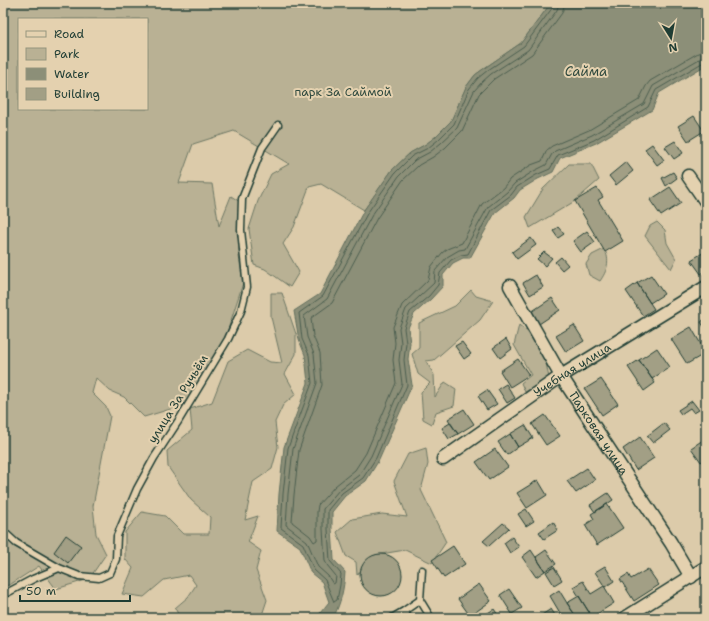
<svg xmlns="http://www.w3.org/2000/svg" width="709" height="621" viewBox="0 0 709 621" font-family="'Shantell Sans',sans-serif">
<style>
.green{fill:#b9b194;stroke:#6c7764;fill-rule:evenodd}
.water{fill:#8c8f78;stroke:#606e5d}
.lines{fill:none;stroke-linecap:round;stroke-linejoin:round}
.shore{stroke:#4b5e4f;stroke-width:1}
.building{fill:#a29f85;stroke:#1f3d34}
.lane-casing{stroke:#1f3d34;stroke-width:9}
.street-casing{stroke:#1f3d34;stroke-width:15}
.lane{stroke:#e4d1af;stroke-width:6}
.street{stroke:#e4d1af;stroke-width:12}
.labels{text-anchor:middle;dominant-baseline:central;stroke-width:4;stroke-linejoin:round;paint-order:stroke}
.park-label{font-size:12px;fill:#2e493e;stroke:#e4d1af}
.street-label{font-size:12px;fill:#1f3d34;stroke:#e4d1af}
.water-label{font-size:13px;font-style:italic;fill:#2f493e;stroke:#e4d1af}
</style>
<rect width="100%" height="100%" fill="#dccbaa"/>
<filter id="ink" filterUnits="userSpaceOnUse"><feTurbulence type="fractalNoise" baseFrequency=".025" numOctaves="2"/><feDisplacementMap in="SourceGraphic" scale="8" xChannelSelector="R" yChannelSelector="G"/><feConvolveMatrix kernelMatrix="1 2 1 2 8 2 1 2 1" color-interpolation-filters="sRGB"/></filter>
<g filter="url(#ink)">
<path class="green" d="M 3,3 L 551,3 L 521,43 L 486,67 L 475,75 L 466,87 L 451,121 L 435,137 L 426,144 L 410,153 L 392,170 L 364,210 L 321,184 L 309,187 L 294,227 L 283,244 L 299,272 L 290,287 L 265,269 L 254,265 L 249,229 L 258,201 L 271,174 L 289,164 L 234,131 L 193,144 L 179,183 L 212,184 L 219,226 L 231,196 L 240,202 L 238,215 L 239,256 L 243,283 L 222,348 L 184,405 L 144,417 L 124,397 L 110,391 L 96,378 L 92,393 L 106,407 L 110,416 L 93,506 L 96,534 L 106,554 L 89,579 L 56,589 L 39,566 L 11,584 L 3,587 ZM 19,19 L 147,19 L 147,109 L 19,109 Z
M 569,164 L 591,164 L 599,180 L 575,201 L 530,228 L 526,217 L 543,189 Z
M 657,222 L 665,230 L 667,243 L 676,259 L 671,269 L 645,236 L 650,226 Z
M 604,249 C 611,260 607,271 600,281 L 589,275 L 586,264 L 592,255 Z
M 471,290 L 476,296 L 493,301 L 480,320 L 434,360 L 426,361 L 434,375 L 435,397 L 445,382 L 456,389 L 454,406 L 436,412 L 432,424 L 423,419 L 421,392 L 430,383 L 418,374 L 412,354 L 419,348 L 419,323 L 455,306 Z
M 271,293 L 282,293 L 296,334 L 296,354 L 285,374 L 296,394 L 283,405 L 275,422 L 278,447 L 272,469 L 253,482 L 245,520 L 258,516 L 248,542 L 261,551 L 256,570 L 267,600 L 261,618 L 180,618 L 175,608 L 188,597 L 196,585 L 189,575 L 164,580 L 144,597 L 122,594 L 133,568 L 125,559 L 125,532 L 142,512 L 165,516 L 183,534 L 209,534 L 210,517 L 191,500 L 168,467 L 167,451 L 192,430 L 190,409 L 212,402 L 228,361 L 247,350 L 270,362 L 282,363 L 271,317 Z
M 519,325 L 529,333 L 546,363 L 549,378 L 525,392 L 521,383 L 531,375 L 514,345 Z
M 426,448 L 428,464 L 421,490 L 446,542 L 432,563 L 405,550 L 375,555 L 357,575 L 356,562 L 346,556 L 337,532 L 352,519 L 382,514 L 407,517 L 394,481 L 408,454 Z"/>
<path class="water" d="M 551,3 L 706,3 L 706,65 L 659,93 L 652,110 L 596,143 L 560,158 L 553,172 L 538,179 L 520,190 L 514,198 L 495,213 L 470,258 L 463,258 L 453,263 L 443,275 L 443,286 L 431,299 L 414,314 L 408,328 L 410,343 L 408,359 L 412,385 L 379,460 L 366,481 L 345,496 L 332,512 L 332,529 L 334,560 L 345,572 C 344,589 341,603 333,618 L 316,618 L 329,602 L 322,582 L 311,573 L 300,547 L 277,531 L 279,494 L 284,447 L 308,383 L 305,355 L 299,340 L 294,311 L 320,294 L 364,210 L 392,170 L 410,153 L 426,144 L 435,137 L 451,121 L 466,87 L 475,75 L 486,67 L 521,43 Z"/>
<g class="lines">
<path class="shore" d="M 554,3 L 553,7 L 524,46 L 488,70 L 478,78 L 469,89 L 454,124 L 438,140 L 428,148 L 412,156 L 395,173 L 368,212 L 323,296 L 299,313 L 302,339 L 309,355 L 312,383 L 288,448 L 283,494 L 281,528 L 303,544 L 314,570 L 325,580 L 334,602 L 337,600 L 340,585 L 341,574 L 330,561 L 328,529 L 328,510 L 342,493 L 363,478 L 376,458 L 407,385 L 404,360 L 406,343 L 404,328 L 410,312 L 429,296 L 438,285 L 440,273 L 451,260 L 461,255 L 468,254 L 491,210 L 511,195 L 517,187 L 536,175 L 550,169 L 558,155 L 594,140 L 648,107 L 656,90 L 702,63 L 706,62
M 559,3 L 557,10 L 528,50 L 491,74 L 482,82 L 474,91 L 457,128 L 441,143 L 430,152 L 415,160 L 399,176 L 372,215 L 327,299 L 304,316 L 307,337 L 314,354 L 317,383 L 293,449 L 288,494 L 286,525 L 307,541 L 318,567 L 328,576 L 333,584 L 335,583 L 336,576 L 327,565 L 325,561 L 323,529 L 323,509 L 339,490 L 359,475 L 371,456 L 402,384 L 399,360 L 401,343 L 399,328 L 406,309 L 434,283 L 435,271 L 447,257 L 459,250 L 465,249 L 488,207 L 507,192 L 515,183 L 534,171 L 546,165 L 552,154 L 555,151 L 592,135 L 644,104 L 653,86 L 701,58 L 706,57
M 565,3 L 562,13 L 532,54 L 494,79 L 479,94 L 462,131 L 445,148 L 433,157 L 419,165 L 403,180 L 377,218 L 332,303 L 311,318 L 313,336 L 320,353 L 322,385 L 299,450 L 294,495 L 292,522 L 310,536 L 314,542 L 317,540 L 317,512 L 318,505 L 335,486 L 355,470 L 366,453 L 396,383 L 393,360 L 395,343 L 393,327 L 402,305 L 428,280 L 431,267 L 442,253 L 447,249 L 462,243 L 482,204 L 503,188 L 510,179 L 531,165 L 542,161 L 547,150 L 552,146 L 589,130 L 639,100 L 646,86 L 650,81 L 698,53 L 706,51"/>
</g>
<path class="building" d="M 694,116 L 704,131 L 688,141 L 678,126 Z
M 675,141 L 683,153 L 674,159 L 665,147 Z
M 652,144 L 664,160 L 657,165 L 645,149 Z
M 626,162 L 633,171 L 616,185 L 609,176 Z
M 673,172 L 677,178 L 666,186 L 662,178 Z
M 670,187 L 681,203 L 661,216 L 650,200 Z
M 597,188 L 603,197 L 598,200 L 623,241 L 605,252 L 575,201 Z
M 558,227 L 564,234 L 558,238 L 553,231 Z
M 587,231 L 595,242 L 581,252 L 573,241 Z
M 531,238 L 536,245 L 517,259 L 512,252 Z
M 706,251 L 706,271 L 701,274 L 691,260 Z
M 544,252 L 552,258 L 545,266 L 537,259 Z
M 561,257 L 568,265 L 562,270 L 555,262 Z
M 536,275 L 543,287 L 530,295 L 523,283 Z
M 651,275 L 664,294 L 650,303 L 637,283 Z
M 637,283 L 654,309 L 643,316 L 626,291 Z
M 552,298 L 560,310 L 539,324 L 531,312 Z
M 706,318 L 706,330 L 701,322 Z
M 574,325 L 584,341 L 566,352 L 556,336 Z
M 691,327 L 706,353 L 687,364 L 671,339 Z
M 506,339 L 512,349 L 500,358 L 493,348 Z
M 462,342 L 471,354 L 464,359 L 455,346 Z
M 657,348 L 670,367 L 652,379 L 639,360 Z
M 518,359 L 529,375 L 510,387 L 500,371 Z
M 639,360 L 655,383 L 644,391 L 628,367 Z
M 601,379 L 618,404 L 602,415 L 585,389 Z
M 506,384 L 515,398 L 507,403 L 498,389 Z
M 487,390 L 497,404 L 487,410 L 478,396 Z
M 692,401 L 699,410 L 694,413 L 690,408 L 681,414 L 678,410 Z
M 464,409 L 474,424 L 458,434 L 448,419 Z
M 545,415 L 560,436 L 546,445 L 532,424 Z
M 450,423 L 458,434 L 449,439 L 442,428 Z
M 664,423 L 670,430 L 653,443 L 647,436 Z
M 525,425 L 533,438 L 518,447 L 510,434 Z
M 510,434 L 518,447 L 507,455 L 498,442 Z
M 640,437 L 654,458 L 636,470 L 623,449 Z
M 706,438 L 706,459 L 701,462 L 691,448 Z
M 495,449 L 508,467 L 489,480 L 476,462 Z
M 587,468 L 595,480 L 576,493 L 567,481 Z
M 538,480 L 547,495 L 527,508 L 517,493 Z
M 608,493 L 613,500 L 595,512 L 590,505 Z
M 607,504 L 623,528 L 597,545 L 585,525 L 594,519 L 591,514 Z
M 526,509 L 534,521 L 526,526 L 518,514 Z
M 553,522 L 558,530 L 544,539 L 539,532 Z
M 503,523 L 509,528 L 489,546 L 483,541 Z
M 66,535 L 81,546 L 68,563 L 54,552 Z
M 512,537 L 519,547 L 510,553 L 504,543 Z
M 453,546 L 465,564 L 444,578 L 432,560 Z
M 531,550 L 545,571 L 536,577 L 522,557 Z
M 546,550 L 556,564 L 545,571 L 536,557 Z
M360 575a21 21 0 1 1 42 0a21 21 0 1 1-42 0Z
M 605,566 L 614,581 L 605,587 L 595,572 Z
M 554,567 L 562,580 L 554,585 L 546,572 Z
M 648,569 L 659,585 L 634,601 L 620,579 L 628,574 L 631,579 Z
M 583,581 L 591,594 L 604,586 L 614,603 L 592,617 L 573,587 Z
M 479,584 L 491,601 L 470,616 L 458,599 Z
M 509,589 L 522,608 L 512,614 L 500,595 Z
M 559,590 L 567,603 L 577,618 L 563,618 L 550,596 Z
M 579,596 L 592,617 L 589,618 L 577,618 L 567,603 Z
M 494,609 L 500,618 L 480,618 Z
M 551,609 L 557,618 L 537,618 Z"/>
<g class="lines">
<g class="lane-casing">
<path id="lane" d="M 3,531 L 16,543 L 59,568
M 422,570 L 420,600 L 431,618
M 3,595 L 33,579 L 59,568 L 79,576 L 99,578 L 110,573 L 116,559 L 117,536 L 137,489 L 154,458 L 179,420 L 228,339 L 241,311 L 247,287 L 241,230 L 242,199 L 262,148 L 278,125
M 404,611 L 420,600
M 392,618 L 404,611 L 408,618"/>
</g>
<g class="street-casing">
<g id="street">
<path d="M 688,176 L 706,202"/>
<path id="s1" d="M 510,286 L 561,376 L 671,543 L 691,577"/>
<path id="s2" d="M 443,459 L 561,376 L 706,287"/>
<path d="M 625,618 L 706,567"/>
</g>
</g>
<use href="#lane" class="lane"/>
<use href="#street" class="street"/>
</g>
</g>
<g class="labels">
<g class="park-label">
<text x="343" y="92">парк За Саймой</text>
</g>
<g class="street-label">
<text stroke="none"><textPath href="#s2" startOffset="157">Учебная улица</textPath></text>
<text transform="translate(178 399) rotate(-58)">улица За Ручьём</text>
<text stroke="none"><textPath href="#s1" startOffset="172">Парковая улица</textPath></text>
</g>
<g class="water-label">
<text x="586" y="71">Сайма</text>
</g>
</g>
<rect width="709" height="621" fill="none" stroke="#e4d1af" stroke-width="16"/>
<rect x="8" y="8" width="693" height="605" fill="none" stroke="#1f3d34" stroke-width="1.5" filter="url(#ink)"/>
<rect x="18" y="18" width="130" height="92" fill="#e4d1af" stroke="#95967e"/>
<rect x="26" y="31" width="20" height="6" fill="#e4d1af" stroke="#95967e"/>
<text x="54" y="38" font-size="12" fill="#1f3d34">Road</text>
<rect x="26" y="48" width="20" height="12" fill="#b9b194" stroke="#95967e"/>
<text x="54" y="58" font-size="12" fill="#1f3d34">Park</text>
<rect x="26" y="68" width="20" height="12" fill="#8c8f78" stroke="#95967e"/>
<text x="54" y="78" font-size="12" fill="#1f3d34">Water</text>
<rect x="26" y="88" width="20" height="12" fill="#a29f85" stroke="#95967e"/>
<text x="54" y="98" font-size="12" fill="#1f3d34">Building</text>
<g transform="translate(671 38) rotate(169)" stroke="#e4d1af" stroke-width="3" paint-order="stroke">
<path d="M0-3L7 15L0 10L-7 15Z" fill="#1f3d34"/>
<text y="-6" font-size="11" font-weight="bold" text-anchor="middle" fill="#1f3d34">N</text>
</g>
<path d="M20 595v6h110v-6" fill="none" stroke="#1f3d34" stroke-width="2"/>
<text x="26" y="595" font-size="12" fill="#1f3d34" stroke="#e4d1af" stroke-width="3" paint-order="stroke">50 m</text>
</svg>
